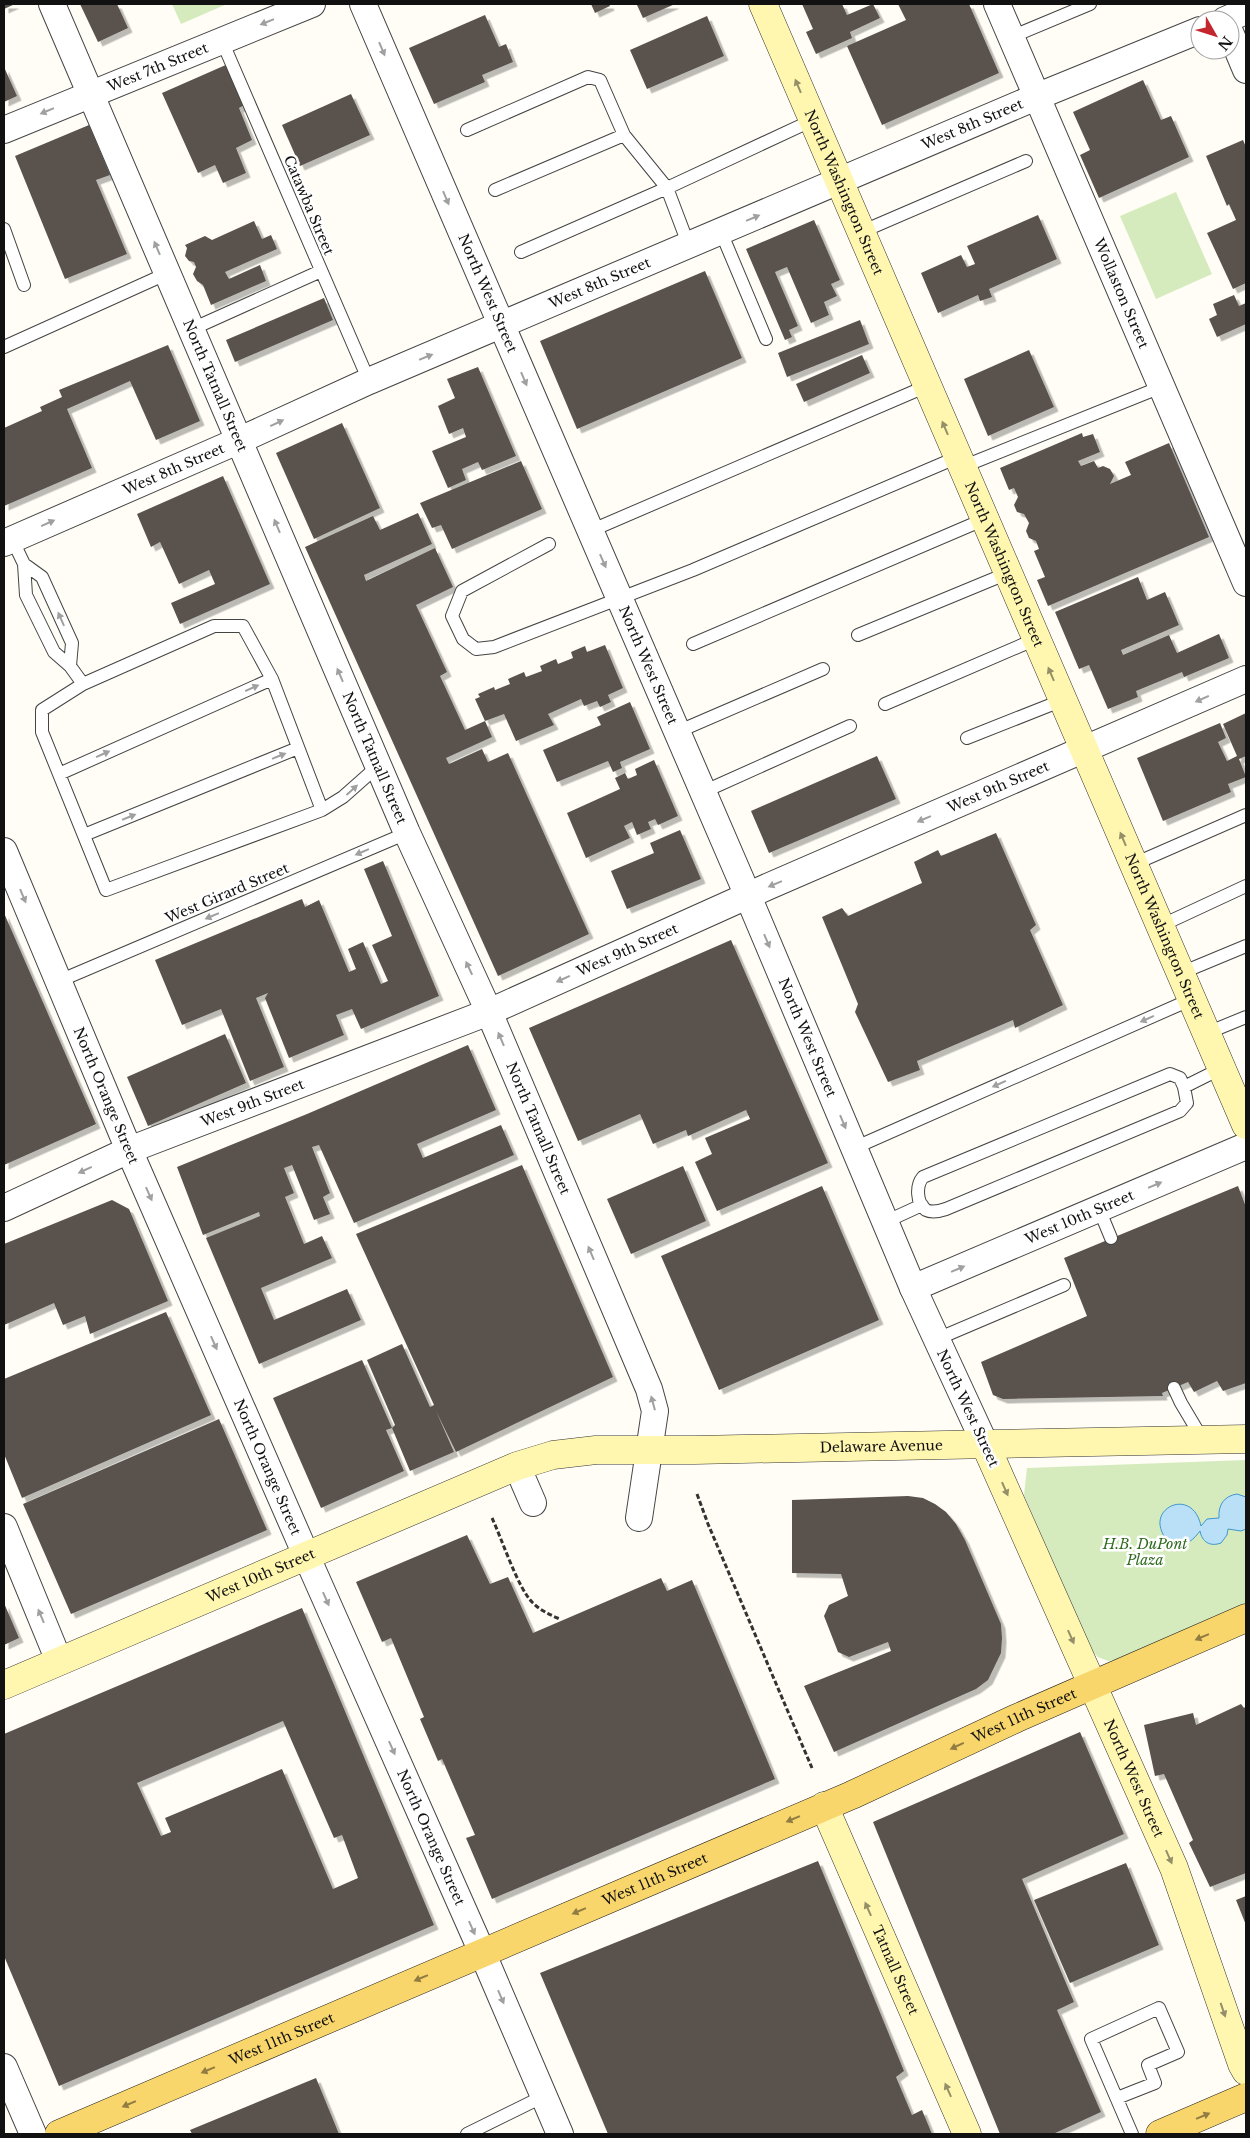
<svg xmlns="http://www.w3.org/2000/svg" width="1250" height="2138" viewBox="0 0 1250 2138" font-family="'Libre Baskerville',serif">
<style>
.green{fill:#d5ebbd}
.water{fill:#b9e0f7;stroke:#3f96cf}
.building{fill:#5a524d;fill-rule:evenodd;filter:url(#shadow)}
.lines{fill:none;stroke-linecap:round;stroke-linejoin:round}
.lane-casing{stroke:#444;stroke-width:14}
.street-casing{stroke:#444;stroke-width:28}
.secondary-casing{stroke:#333;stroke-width:29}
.primary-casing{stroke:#222;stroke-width:29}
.path{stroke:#333;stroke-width:3;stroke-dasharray:5 2.5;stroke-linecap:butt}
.lane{stroke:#fff;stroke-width:12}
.street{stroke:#fff;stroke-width:26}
.secondary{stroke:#fff6b0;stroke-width:28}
.primary{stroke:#f9d66b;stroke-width:28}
.oneway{fill:#a0a0a0}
.oneway2{fill:#948f68}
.oneway3{fill:#917d42}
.labels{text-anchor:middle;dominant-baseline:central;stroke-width:5;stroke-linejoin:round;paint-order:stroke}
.street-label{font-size:14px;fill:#111;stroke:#fff}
.park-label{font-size:14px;font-style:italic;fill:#2f6b1f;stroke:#fff}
</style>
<defs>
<filter id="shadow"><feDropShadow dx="4.5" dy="4.5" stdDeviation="0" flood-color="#0004"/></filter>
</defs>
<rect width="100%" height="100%" fill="#fffdf5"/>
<path class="green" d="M 172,4 L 227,4 L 181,24 Z
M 1176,192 L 1212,274 L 1156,299 L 1120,216 Z
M 1246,1460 L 1246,1604 L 1121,1659 L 1108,1661 L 1098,1657 L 1090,1649 L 1024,1495 L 1027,1468 Z"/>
<path class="water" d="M 1237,1494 L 1246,1497 L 1246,1529 L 1241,1531 L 1228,1529 L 1227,1535 L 1221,1543 C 1210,1547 1202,1542 1200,1531 C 1194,1539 1187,1546 1177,1544 C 1171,1543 1164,1538 1162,1532 C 1150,1506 1193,1488 1201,1526 L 1207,1519 L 1219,1518 C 1218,1505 1224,1496 1237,1494 Z"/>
<path class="building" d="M 4,4 L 15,4 L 4,9 Z
M 80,4 L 117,4 L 128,28 L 98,42 Z
M 591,4 L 609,4 L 610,6 L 595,13 Z
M 639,4 L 675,4 L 643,18 L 637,5 Z
M 802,4 L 842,4 L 847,15 L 873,4 L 880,18 L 850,32 L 852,38 L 816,54 L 806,32 L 813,29 Z
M 898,4 L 969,4 L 999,73 L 882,125 L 847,46 L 906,20 Z
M 485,15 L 499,47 L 506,44 L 513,62 L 482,75 L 485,82 L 434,104 L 409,48 Z
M 707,16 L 724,56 L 647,89 L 630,50 Z
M 228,64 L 246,104 L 239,108 L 252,140 L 236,148 L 246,173 L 223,183 L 215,165 L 198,173 L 162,93 Z
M 4,67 L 17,96 L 4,102 Z
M 1143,80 L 1161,120 L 1171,116 L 1189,157 L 1099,198 L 1080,155 L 1090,150 L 1073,112 Z
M 351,94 L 370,135 L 300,166 L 282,125 Z
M 89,125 L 110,175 L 96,180 L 127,254 L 65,279 L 15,156 Z
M 1243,140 L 1246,147 L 1246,283 L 1233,289 L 1207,233 L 1236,220 L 1229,204 L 1227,206 L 1206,156 Z
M 1038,215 L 1057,259 L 989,289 L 992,297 L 980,301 L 978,295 L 938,313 L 921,273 L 961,255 L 967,267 L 975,264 L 967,246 Z
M 814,220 L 840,280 L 831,284 L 837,296 L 824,302 L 829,315 L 811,323 L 787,267 L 775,272 L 798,326 L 789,330 L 792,337 L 785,340 L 746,249 Z
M 254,221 L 262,239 L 271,235 L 277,249 L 225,272 L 229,279 L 260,265 L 266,281 L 211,305 L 203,285 L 197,281 L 193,274 L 196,267 L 194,262 L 189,261 L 185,256 L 187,248 L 185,245 L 205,236 L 212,240 Z
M 705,271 L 742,358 L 577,429 L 540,341 Z
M 1234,295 L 1239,306 L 1246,303 L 1246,324 L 1217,337 L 1209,319 L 1217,315 L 1213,304 Z
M 324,298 L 333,320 L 235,362 L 226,340 Z
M 860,320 L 869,344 L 787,377 L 778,353 Z
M 168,345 L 200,421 L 156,440 L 130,381 L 67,409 L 92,468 L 4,506 L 4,428 L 42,411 L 40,407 L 62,397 L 59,390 Z
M 1029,350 L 1054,407 L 988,436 L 964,379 Z
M 862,355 L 870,373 L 804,402 L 796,384 Z
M 478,367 L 516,456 L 482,470 L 478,462 L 462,469 L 466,480 L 448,488 L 432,451 L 466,437 L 463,428 L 449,434 L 438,406 L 455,398 L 447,379 Z
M 342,423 L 380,508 L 314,539 L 276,453 Z
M 1082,433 L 1083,437 L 1093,434 L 1100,452 L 1078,461 L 1081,466 L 1094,461 L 1098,468 L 1103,466 L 1110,469 L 1114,476 L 1110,484 L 1131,475 L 1125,462 L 1169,443 L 1209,537 L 1048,606 L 1037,580 L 1045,577 L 1034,551 L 1039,549 L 1036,541 L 1029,538 L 1026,531 L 1029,523 L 1024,514 L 1017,512 L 1014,505 L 1018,497 L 1014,488 L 1009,490 L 1000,468 Z
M 521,461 L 542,509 L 452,549 L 441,525 L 432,528 L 420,503 Z
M 223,476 L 270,584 L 180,624 L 171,603 L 215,584 L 209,570 L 179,584 L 160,542 L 151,547 L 137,514 Z
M 418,513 L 432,544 L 364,575 L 366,581 L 435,548 L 453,587 L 416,605 L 447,672 L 440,676 L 465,730 L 485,721 L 492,737 L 446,758 L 449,764 L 482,749 L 488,762 L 508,753 L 589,934 L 498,976 L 305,547 L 373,516 L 380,530 Z
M 1138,577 L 1147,600 L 1165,592 L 1179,625 L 1121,650 L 1123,655 L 1169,635 L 1177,653 L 1219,634 L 1229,658 L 1184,677 L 1182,672 L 1136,691 L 1138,697 L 1108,709 L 1089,665 L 1079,669 L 1055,612 Z
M 605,645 L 623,688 L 608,695 L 611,702 L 600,707 L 597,701 L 584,706 L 581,699 L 548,714 L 554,725 L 516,741 L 504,714 L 485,721 L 475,699 L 480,697 L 478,694 L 494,687 L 495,690 L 510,684 L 508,679 L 524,672 L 526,677 L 542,671 L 540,666 L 556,659 L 558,664 L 573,658 L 571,652 L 585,646 L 587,652 Z
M 630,702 L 650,749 L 620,762 L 622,768 L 613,772 L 608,761 L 557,782 L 543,750 L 601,725 L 597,717 Z
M 1246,713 L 1246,756 L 1239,759 L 1246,777 L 1228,784 L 1231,792 L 1163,821 L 1137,758 L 1220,723 L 1226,738 L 1218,742 L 1227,761 L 1237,756 L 1223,724 Z
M 877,756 L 896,799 L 769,853 L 751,811 Z
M 654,760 L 678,816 L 658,825 L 655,819 L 648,822 L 651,829 L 637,835 L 632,822 L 624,826 L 630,838 L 586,858 L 567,813 L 620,789 L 615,778 L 625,773 L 628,779 L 637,775 L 635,769 Z
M 680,830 L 701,879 L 627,909 L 611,871 L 654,853 L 650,843 Z
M 996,833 L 1036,925 L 1030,930 L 1063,1005 L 1015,1028 L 1013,1020 L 917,1061 L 920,1070 L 888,1082 L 855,1012 L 858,1004 L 822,917 L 842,908 L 848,916 L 922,883 L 914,862 L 938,850 L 941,856 Z
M 383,861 L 439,996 L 361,1029 L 352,1009 L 336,1015 L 344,1035 L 289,1058 L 265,998 L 268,993 L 256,998 L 284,1067 L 250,1081 L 221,1009 L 182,1025 L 155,960 L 302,899 L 305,907 L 319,900 L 349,972 L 356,969 L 348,949 L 363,942 L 381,984 L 388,981 L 372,945 L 392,936 L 364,869 Z
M 4,913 L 96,1124 L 4,1165 Z
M 731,940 L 828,1163 L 717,1211 L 695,1162 L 712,1154 L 705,1138 L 750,1119 L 746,1110 L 688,1136 L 686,1130 L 653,1144 L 640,1114 L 578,1141 L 529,1028 Z
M 225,1034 L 246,1083 L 148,1126 L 127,1077 Z
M 468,1045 L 496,1110 L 417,1144 L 423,1158 L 501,1125 L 514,1155 L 354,1223 L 319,1145 L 312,1147 L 330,1193 L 323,1197 L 330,1214 L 314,1220 L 292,1165 L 284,1168 L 294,1193 L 285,1197 L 304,1244 L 322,1236 L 332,1258 L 261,1288 L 274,1320 L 347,1289 L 361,1320 L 259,1364 L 206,1238 L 260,1216 L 259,1212 L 203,1235 L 177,1167 L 307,1114 Z
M 522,1165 L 613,1377 L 456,1452 L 436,1411 L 454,1452 L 410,1471 L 392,1428 L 395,1425 L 367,1360 L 402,1344 L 430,1407 L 434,1405 L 356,1234 Z
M 683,1166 L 706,1221 L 631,1254 L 607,1199 Z
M 822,1186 L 879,1320 L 719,1390 L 661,1256 Z
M 1238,1186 L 1246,1207 L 1246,1383 L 1223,1391 L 1217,1381 L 1194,1392 L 1188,1382 L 1162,1393 L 1163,1396 L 1003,1399 L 993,1395 L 981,1362 L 1087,1316 L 1064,1258 Z
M 112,1200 L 129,1209 L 168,1301 L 90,1334 L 85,1316 L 63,1325 L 54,1303 L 4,1325 L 4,1244 Z
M 166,1312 L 211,1415 L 22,1498 L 4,1454 L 4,1379 Z
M 362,1360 L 392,1428 L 386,1430 L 404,1471 L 321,1508 L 273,1398 Z
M 219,1419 L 267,1530 L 71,1614 L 23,1504 Z
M 908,1496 L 923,1498 L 935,1504 L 946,1512 L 956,1524 L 965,1540 L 1001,1624 L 1002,1638 L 1001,1653 L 988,1680 L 976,1689 L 834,1752 L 804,1686 L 891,1651 L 888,1642 L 849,1657 L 838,1652 L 824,1616 L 829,1605 L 848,1596 L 841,1574 L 792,1573 L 792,1500 Z
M 467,1535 L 490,1584 L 508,1577 L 533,1633 L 661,1578 L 667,1591 L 692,1580 L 775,1779 L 492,1899 L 466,1838 L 475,1835 L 442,1759 L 438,1761 L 420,1719 L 424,1717 L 391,1638 L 382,1642 L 356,1582 Z
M 4,1603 L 19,1638 L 4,1645 Z
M 302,1608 L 434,1925 L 59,2086 L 4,1956 L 4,1734 ZM 283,1721 L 334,1838 L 342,1835 L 358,1878 L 333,1889 L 282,1769 L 165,1818 L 171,1832 L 161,1836 L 137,1783 Z
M 1241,1704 L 1244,1708 L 1246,1706 L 1246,1873 L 1210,1887 L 1189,1843 L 1193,1840 L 1164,1774 L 1155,1776 L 1144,1725 L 1193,1713 L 1196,1725 Z
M 1080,1732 L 1124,1834 L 1022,1879 L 1074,2002 L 1057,2010 L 1101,2112 L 1053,2134 L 1000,2134 L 873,1822 Z
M 818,1861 L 904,2071 L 896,2077 L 912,2115 L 922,2110 L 932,2134 L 608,2134 L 540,1973 Z
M 1126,1863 L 1159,1945 L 1070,1983 L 1034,1900 Z
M 1246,1896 L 1246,1925 L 1236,1900 Z
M 316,2078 L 339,2134 L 192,2134 L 190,2130 Z"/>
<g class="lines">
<g class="lane-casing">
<path id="lane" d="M 1011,37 L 1090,4
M 222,41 L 369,381
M 467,130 L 588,77 L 600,80 L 624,135 L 667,188 L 521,252
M 495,190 L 624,135
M 4,229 L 24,285
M 721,232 L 766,339
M 861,232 L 1026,161
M 689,246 L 667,188 L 813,120
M 192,329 L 321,271
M 4,347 L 168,273
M 962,467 L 1161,387
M 590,531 L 927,386
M 12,539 L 24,564 L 26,595 L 54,652 L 70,666 L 83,684
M 549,544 L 462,591 L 452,616 L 463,639 L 476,649 L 494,647 L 693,570 L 958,457
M 24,564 L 42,577 L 72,643 L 70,666
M 214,626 L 243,626 L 272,679 L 322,810 L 106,890 L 42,732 L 42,710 L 83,684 Z
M 858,635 L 1008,573
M 693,644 L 985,519
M 885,704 L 1036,639
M 677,732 L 823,669
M 967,738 L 1063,700
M 59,774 L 272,679
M 703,792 L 850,726
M 322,810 L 343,797 L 378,766
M 84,835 L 298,748
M 1134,864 L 1246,815
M 1160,926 L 1246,886
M 1181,973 L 1246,946
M 59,981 L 407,833
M 1207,1033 L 1246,1017
M 1170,1074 L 1180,1078 L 1184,1087 L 1187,1103 L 1180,1111 L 946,1209 C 940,1211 932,1213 926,1210 C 916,1203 916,1185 923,1177 Z
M 1184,1087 L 1222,1068
M 854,1148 L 1192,999
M 1099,1209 L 1111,1238
M 885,1222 L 922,1205
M 937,1339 L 1064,1285
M 1174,1388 L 1181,1403 L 1203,1440
M 1117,2098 L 1155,2083 L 1148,2065 L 1178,2052 L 1159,2008 L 1091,2039 L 1132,2134
M 467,2134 L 544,2096"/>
</g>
<g class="street-casing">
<g id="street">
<path id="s1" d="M 52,4 L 407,833 L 489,1012 L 649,1389 L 655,1411 L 639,1518"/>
<path id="s2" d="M 363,4 L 748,896 L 913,1288 L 985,1444"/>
<path id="s3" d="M 997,4 L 1246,583"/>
<path d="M 1225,20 L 1246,11"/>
<path d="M 1230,32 L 1246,70"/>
<path id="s4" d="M 4,130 L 312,4"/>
<path id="s5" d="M 4,543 L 240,440 L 369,381 L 1036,97 L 1200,30"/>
<path id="s6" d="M 4,851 L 129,1150 L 306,1555 L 482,1952 L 560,2134"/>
<path id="s7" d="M 4,1208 L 129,1150 L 489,1012 L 767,887 L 1246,679"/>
<path id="s8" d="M 913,1288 L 1246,1146"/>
<path d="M 517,1466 L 533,1503"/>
<path d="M 4,1527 L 59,1661"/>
<path d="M 4,2067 L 33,2134"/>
</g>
</g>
<g class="secondary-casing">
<g id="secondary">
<path id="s9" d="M 763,4 L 1246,1125"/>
<path id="s10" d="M 985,1444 L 1174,1868 L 1242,2064 L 1246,2071"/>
<path id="s11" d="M 4,1685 L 517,1466 L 553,1455 L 596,1450 L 695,1450 L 1246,1439"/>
<path id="s12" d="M 824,1806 L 967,2134"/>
</g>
</g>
<g class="primary-casing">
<g id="primary">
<path id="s13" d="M 59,2134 L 852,1795 L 1017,1718 L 1246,1618"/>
<path d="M 1160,2134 L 1246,2097"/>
</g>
</g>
<path class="path" d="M 697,1494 L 708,1524 L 812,1768
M 492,1518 C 502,1539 518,1589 533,1603 C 540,1610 550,1615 560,1619"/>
<use href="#lane" class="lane"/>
<use href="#street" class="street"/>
<use href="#secondary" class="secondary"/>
<use href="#primary" class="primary"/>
</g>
<defs><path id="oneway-solid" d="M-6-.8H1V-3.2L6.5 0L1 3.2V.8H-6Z" transform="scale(1.25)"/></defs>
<g class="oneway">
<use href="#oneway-solid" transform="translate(267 22) rotate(158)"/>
<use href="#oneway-solid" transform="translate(382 49) rotate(67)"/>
<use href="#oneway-solid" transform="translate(47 111) rotate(157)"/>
<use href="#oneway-solid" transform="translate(446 198) rotate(67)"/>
<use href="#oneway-solid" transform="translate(753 218) rotate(-23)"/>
<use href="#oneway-solid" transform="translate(157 248) rotate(-113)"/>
<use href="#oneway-solid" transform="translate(426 357) rotate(-22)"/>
<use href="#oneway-solid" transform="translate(524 379) rotate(67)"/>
<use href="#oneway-solid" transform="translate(277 423) rotate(-25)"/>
<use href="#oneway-solid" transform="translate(48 523) rotate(-24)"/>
<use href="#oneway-solid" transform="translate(277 526) rotate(-113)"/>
<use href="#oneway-solid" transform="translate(603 561) rotate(66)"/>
<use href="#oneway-solid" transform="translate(61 619) rotate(-114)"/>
<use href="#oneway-solid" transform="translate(340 675) rotate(-113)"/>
<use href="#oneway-solid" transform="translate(252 688) rotate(-24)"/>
<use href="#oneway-solid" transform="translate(1202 699) rotate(156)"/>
<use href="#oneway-solid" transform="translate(103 754) rotate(-24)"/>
<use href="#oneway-solid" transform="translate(279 756) rotate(-22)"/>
<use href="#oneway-solid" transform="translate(352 790) rotate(-42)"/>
<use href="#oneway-solid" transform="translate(129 817) rotate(-22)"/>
<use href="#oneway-solid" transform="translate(924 819) rotate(157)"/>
<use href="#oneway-solid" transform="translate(362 852) rotate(157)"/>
<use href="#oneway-solid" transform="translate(775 884) rotate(157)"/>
<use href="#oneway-solid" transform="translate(23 896) rotate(67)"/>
<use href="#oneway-solid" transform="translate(212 916) rotate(157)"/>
<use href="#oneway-solid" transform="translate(767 941) rotate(67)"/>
<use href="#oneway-solid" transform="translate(469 968) rotate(-115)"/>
<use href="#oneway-solid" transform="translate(563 979) rotate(156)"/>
<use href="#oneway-solid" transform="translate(1147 1019) rotate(156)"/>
<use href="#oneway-solid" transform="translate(501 1039) rotate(-113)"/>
<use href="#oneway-solid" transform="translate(999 1084) rotate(156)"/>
<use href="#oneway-solid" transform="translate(843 1122) rotate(67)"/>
<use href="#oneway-solid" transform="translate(85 1170) rotate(155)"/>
<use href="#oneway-solid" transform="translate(1155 1185) rotate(-23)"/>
<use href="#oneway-solid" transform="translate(149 1194) rotate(66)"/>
<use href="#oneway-solid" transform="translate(591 1253) rotate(-113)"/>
<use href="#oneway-solid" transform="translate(958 1269) rotate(-23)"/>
<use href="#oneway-solid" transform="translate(214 1343) rotate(66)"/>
<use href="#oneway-solid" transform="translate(653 1403) rotate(-105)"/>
<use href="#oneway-solid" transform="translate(326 1599) rotate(66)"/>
<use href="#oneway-solid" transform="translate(41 1616) rotate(-113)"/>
<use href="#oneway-solid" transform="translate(392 1748) rotate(66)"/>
<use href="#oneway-solid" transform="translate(472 1928) rotate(66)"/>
<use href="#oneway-solid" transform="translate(501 1997) rotate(67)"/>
</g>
<g class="oneway2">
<use href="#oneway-solid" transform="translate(798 86) rotate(-113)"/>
<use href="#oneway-solid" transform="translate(945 428) rotate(-113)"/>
<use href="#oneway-solid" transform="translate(1051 674) rotate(-113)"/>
<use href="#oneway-solid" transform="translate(1123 839) rotate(-113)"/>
<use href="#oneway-solid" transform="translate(1005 1489) rotate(66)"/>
<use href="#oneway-solid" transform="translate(1071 1637) rotate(66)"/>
<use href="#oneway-solid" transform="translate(1169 1857) rotate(66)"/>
<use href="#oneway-solid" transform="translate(868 1909) rotate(-114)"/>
<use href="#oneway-solid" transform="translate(1223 2010) rotate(71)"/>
<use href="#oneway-solid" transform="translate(948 2090) rotate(-114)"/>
</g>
<g class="oneway3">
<use href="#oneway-solid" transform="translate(1202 1637) rotate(157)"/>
<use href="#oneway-solid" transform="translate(957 1746) rotate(155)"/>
<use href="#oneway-solid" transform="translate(793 1819) rotate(157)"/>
<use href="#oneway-solid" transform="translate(579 1911) rotate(157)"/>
<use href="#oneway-solid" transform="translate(421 1978) rotate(157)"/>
<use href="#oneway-solid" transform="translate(208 2070) rotate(157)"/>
<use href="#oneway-solid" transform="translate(129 2104) rotate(157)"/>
<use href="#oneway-solid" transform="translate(1203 2116) rotate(-23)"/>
</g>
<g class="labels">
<g class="street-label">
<text stroke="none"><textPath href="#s4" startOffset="166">West 7th Street</textPath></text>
<text stroke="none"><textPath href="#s5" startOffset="1055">West 8th Street</textPath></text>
<text stroke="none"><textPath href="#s9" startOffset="205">North Washington Street</textPath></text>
<text transform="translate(309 205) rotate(67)">Catawba Street</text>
<text stroke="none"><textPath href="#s5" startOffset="650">West 8th Street</textPath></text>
<text stroke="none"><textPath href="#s2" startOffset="315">North West Street</textPath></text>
<text stroke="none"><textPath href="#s3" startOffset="315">Wollaston Street</textPath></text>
<text stroke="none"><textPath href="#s1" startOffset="415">North Tatnall Street</textPath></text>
<text stroke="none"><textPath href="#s5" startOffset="185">West 8th Street</textPath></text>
<text stroke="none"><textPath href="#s9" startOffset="610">North Washington Street</textPath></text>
<text stroke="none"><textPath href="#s2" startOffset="720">North West Street</textPath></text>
<text stroke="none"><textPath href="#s1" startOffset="820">North Tatnall Street</textPath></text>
<text stroke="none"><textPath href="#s7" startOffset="1080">West 9th Street</textPath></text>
<text transform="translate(227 893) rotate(-23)">West Girard Street</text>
<text stroke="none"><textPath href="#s9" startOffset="1015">North Washington Street</textPath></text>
<text stroke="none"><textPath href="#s7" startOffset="675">West 9th Street</textPath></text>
<text stroke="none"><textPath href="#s2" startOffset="1125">North West Street</textPath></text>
<text stroke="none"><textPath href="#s6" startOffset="265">North Orange Street</textPath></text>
<text stroke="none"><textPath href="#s7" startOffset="270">West 9th Street</textPath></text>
<text stroke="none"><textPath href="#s1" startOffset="1225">North Tatnall Street</textPath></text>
<text stroke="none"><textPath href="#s8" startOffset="181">West 10th Street</textPath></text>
<text transform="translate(968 1408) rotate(65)">North West Street</text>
<text stroke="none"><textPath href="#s11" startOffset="924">Delaware Avenue</textPath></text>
<text stroke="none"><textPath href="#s6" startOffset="670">North Orange Street</textPath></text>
<text stroke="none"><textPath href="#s11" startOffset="279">West 10th Street</textPath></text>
<text stroke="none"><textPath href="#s13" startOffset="1052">West 11th Street</textPath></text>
<text stroke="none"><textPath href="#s10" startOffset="366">North West Street</textPath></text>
<text stroke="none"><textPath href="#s6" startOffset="1075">North Orange Street</textPath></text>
<text stroke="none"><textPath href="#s13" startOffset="648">West 11th Street</textPath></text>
<text stroke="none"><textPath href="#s12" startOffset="179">Tatnall Street</textPath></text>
<text stroke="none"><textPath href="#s13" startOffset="242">West 11th Street</textPath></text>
</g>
<g class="park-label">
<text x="1145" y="1544">H.B. DuPont<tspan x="1145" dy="16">Plaza</tspan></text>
</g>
</g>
<rect width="1250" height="2138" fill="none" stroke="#111111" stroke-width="10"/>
<g transform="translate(1215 35) rotate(129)"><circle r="24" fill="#ffffff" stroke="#a0a0a0"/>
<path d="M0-4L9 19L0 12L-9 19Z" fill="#c4262e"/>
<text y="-8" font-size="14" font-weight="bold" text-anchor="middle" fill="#111111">N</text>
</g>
</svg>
